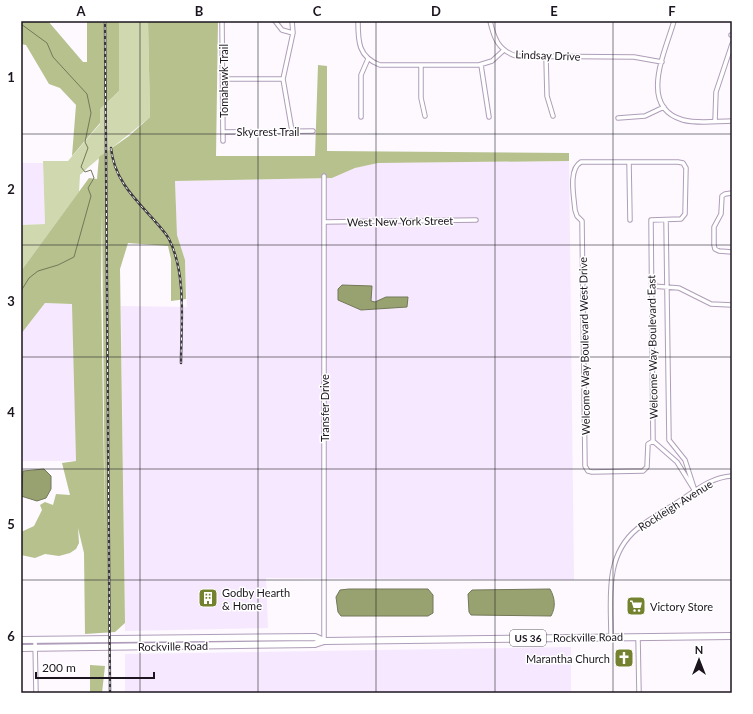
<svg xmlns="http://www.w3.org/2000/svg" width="753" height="714" viewBox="0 0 753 714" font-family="Lato,sans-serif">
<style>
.built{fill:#f6e8fe}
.green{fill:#cfd8af}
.forest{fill:#b6c18e;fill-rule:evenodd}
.water{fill:#98a270;stroke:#737858}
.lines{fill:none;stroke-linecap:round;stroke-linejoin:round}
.stream{stroke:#737858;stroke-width:1}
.street-casing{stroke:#af9db9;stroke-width:5.5}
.primary-casing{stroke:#af9db9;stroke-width:8}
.street{stroke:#fff;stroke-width:3.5}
.primary{stroke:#fff;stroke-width:6}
.rail-casing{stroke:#3d3740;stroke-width:2.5}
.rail{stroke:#fff;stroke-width:1;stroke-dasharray:3;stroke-linecap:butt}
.grid{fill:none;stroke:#1c151f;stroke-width:1;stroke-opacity:0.55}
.labels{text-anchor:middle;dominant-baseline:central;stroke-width:3;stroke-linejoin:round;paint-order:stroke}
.shield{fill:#fff;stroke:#605b62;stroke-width:1}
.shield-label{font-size:10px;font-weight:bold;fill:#1c151f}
.street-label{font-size:11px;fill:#1c151f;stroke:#fff}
.poi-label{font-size:11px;fill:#1c151f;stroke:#fff;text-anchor:start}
.neatline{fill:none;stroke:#1c151f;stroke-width:1.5}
.grid-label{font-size:13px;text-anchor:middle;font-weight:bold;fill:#1c151f}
</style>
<rect width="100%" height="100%" fill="#fdf9ff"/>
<path class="built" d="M 569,161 L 574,580 L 266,578 L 268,628 L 125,631 L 121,306 L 187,307 L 185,260 L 177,235 L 175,181 L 332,178 L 355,168 L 378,163 Z
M 21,163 L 43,163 L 45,224 L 21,225 Z
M 45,303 L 73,304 L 76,461 L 21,461 L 21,334 Z
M 571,647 L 571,693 L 125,693 L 125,654 Z"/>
<path class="green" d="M 119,21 L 148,21 L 150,117 C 127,137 102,154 80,175 L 79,192 L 21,271 L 21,225 L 45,224 L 43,161 L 68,161 L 100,124 L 100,109 L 119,91 Z"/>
<path class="forest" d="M 21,21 L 48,21 L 83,62 L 87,62 L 87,21 L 119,21 L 119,91 L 100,109 L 100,123 L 72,156 L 76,105 L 60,88 L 49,84 L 26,45 L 21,44 Z
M 148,21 L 218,21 L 216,156 L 315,156 L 318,65 L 327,66 L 327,151 L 569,153 L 569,161 L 378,163 L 355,168 L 332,178 L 175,181 L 177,235 L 185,260 L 186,299 L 171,301 L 171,259 L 168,246 L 128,243 L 120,269 L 125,623 L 115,632 L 85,634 L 84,553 L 78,528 L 79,543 L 76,549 L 70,553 L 59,556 L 45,554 L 35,558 L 21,555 L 21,532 L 34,526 L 42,510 L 40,505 L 45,502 L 53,505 L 56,494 L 70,495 L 76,519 L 62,463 L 76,461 L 72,304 L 45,303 L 21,334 L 21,271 L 89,178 L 97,179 L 99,157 L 129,136 L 150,117 ZM 102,210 L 105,531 L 101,284 Z
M 90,665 L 105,666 L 102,693 L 90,693 Z"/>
<path class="water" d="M 342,285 L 372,286 L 371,301 L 375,302 L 386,297 L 408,297 L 407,307 L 361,310 L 338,300 L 338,289 Z
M 44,469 L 51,476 L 51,489 L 46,498 L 37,501 L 21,496 L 23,471 Z
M 349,589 L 428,589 L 433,595 L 433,613 L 428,616 L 341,616 L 338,612 L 336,597 L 340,590 Z
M 550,589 C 555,598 556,607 551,616 L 471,615 L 469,612 L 468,594 L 472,590 Z"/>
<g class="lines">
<path class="stream" d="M 21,24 L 47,43 L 53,57 L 87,94 L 91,113 L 85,142 L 88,148 L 81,167 L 85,172 L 91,170 L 94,178 L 88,188 L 91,196 L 74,257 L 58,265 L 38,271 L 29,278 L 21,291"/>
<g class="street-casing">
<path id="street" d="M 222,21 L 223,141
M 275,21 L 282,30 L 293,33
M 292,21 L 293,33 L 283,79 L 292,131
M 358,21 C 358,41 358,57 380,65 L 479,65 L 492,61 L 504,50
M 490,21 C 494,38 498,50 516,56 L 634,57 L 662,62
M 674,21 C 666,50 637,107 683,120 C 698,124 717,121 732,121
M 731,35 L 732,35
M 546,57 L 547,96 L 553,116
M 421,65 L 421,98 L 425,116
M 481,65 L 489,117
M 223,79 L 283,79
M 361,117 L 361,75 L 368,59
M 618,118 L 645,116 L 664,107
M 715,121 L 716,92 L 732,44
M 223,132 L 313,131
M 581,162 L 678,162 L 683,163 L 686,168 L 685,214 L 681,219 L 651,220 L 653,441 L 648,444 L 647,467 L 643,471 L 592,472 L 588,471 L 585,466 L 582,221 L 577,216 L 575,210 C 574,197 568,169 581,162 Z
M 629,162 L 630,220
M 324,176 L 324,641
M 732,193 L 725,194 L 722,196 L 721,214 L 714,227 L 714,245 L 715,249 L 719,251 L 732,252
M 666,220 L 669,440 L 685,460 L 695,491
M 324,222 L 476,220
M 652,286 L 679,288 L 711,304 L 732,305
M 653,441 L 677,462 L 695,491
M 611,637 C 611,599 604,556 637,529 C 649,519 664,511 678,502 C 695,491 711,477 732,476
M 638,637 L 639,693
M 35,640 L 36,693"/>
</g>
<g class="primary-casing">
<path id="primary" d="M 21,640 L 315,637 L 324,641
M 21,648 L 315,644 L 324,641 L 732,636"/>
</g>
<use href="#street" class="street"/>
<use href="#primary" class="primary"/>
<g class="rail-casing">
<path id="rail" d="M 105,21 L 110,693
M 111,148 C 114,179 134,198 154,220 C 159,226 165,232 169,239 C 187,275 181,324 181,363"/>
</g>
<use href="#rail" class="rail"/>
</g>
<path class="grid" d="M 140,21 L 140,693M 258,21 L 258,693M 376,21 L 376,693M 495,21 L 495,693M 613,21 L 613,693M 21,134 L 732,134M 21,245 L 732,245M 21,357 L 732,357M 21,469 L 732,469M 21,580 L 732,580"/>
<defs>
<g id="building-square" transform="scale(1)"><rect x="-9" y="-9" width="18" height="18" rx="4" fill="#74812e" stroke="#fff"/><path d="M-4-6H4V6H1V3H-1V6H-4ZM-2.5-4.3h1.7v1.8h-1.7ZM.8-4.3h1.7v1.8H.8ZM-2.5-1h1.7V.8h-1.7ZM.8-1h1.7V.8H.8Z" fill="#fff"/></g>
<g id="supermarket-square" transform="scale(1)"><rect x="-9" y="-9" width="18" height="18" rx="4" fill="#74812e" stroke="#fff"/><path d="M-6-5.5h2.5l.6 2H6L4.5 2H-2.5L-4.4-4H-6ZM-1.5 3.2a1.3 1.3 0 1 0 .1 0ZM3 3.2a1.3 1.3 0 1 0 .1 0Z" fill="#fff"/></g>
<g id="church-square" transform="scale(1)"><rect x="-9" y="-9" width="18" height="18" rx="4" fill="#74812e" stroke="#fff"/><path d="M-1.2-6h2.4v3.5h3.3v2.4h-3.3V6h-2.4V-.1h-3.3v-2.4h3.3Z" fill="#fff"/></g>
</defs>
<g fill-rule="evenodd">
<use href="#building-square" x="208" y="598"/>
<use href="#supermarket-square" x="636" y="606"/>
<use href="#church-square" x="624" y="658"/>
</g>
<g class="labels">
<rect class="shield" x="510" y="630" width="36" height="16" rx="3"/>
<g class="shield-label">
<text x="528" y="638">US 36</text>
</g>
<g class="street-label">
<text transform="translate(548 55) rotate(2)">Lindsay Drive</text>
<text transform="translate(223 81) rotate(-90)">Tomahawk Trail</text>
<text x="268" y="131">Skycrest Trail</text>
<text transform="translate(400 221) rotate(-1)">West New York Street</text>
<text transform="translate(584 346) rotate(-91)">Welcome Way Boulevard West Drive</text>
<text transform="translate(652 347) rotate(-91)">Welcome Way Boulevard East</text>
<text transform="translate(324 408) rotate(-90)">Transfer Drive</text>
<text transform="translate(675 505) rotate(-32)">Rockleigh Avenue</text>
<text transform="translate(588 637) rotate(-1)">Rockville Road</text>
<text transform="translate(173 646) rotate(-1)">Rockville Road</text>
</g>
<g class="poi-label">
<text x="222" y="592">Godby Hearth<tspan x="222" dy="13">&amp; Home</tspan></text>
<text x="650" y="606">Victory Store</text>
<text x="610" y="658" text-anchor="end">Marantha Church</text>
</g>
</g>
<rect width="753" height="714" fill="none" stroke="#ffffff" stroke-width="44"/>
<g transform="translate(699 660)" stroke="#ffffff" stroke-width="3" paint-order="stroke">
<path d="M0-3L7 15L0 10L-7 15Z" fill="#1c151f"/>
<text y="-6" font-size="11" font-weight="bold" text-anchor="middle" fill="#1c151f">N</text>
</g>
<path d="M36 672v6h118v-6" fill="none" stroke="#1c151f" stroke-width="2"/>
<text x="42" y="672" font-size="12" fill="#1c151f" stroke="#ffffff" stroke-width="3" paint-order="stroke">200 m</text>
<rect x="22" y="22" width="709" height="670" class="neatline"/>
<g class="grid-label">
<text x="81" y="16">A</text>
<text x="199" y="16">B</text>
<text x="317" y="16">C</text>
<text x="436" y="16">D</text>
<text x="554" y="16">E</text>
<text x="672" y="16">F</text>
<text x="11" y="82">1</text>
<text x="11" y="194">2</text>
<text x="11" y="306">3</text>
<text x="11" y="417">4</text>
<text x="11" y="529">5</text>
<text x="11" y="641">6</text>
</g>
</svg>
